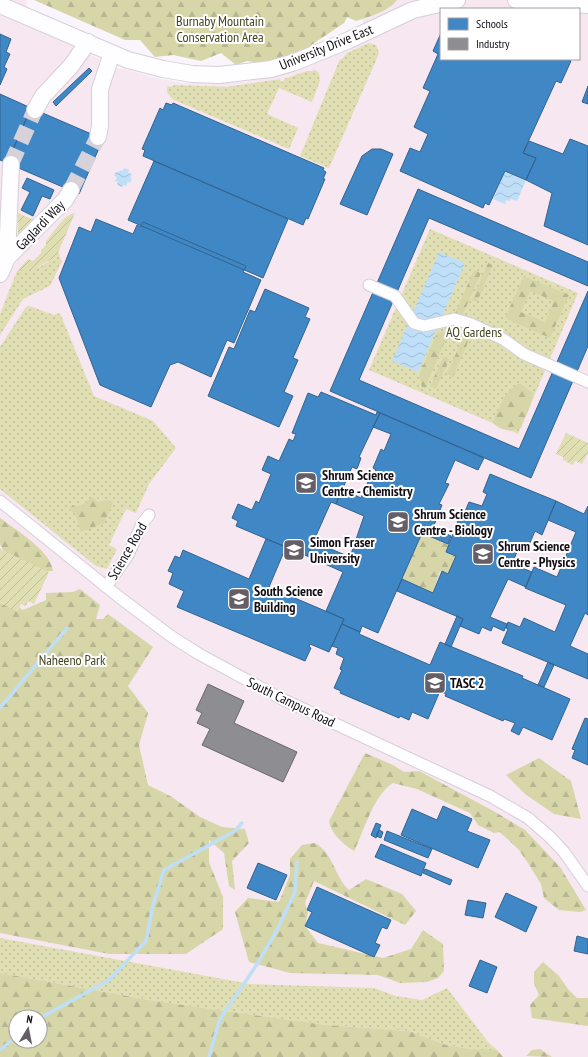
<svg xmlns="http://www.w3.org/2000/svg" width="588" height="1057" viewBox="0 0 588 1057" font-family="'PT Sans Narrow',sans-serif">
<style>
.education{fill:#f6e7f1;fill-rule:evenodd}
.grass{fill:url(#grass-dots)}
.forest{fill:url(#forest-firs);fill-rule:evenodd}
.garden{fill:url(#garden-furrows)}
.water{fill:url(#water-waves)}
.schools{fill:#3f88c5;stroke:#326390}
.industry{fill:#8d8d92;stroke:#68676d}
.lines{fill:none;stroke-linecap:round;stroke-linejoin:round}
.stream{stroke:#bfdff9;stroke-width:3.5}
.secondary-tunnel{stroke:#d7d2da;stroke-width:16;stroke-dasharray:16 8;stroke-linecap:butt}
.street-casing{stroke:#d5cfd8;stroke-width:13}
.secondary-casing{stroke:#d5cfd8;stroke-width:18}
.street{stroke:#fefdff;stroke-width:11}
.secondary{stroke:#fefdff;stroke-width:16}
.labels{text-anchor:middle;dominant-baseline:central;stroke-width:4;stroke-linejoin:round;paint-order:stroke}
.park-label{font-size:14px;fill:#43451e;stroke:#fff}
.street-label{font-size:14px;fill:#130e16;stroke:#fff}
.poi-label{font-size:14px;font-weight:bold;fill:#130e16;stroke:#fff;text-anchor:start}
</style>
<defs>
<pattern id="grass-dots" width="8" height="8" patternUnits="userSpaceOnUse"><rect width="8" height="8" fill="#e0dfb3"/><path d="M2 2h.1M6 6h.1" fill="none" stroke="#bfbe99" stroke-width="1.8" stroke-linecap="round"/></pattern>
<pattern id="forest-firs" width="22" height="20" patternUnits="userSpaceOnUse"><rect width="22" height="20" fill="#d7d6a8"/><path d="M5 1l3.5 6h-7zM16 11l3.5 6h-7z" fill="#b8b690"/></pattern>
<pattern id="garden-furrows" width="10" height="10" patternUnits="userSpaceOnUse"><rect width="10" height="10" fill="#e0dfb3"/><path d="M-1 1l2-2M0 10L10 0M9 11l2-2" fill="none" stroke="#bfbe99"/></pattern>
<pattern id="water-waves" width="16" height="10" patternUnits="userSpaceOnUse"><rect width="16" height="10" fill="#bfdff9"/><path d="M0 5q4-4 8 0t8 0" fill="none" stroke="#a3bed5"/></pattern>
</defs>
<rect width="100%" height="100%" fill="#faf4fc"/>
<path class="education" d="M 0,0 L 26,0 L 30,26 L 68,43 L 118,69 L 124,69 L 151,77 L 182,83 L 216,83 L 244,82 L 272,77 L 307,67 L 365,40 L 362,11 L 372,0 L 588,0 L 588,1057 L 0,1057 ZM 441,9 L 579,9 L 579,59 L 441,59 ZM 16,1017 L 40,1017 L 40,1041 L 16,1041 Z"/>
<path class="grass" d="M 369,43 L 376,45 L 379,53 L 377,58 L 329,168 L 300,156 L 340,59 L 342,59 L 347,53 Z
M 314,69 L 319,73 L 320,81 L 312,102 L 279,88 L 267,114 L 298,128 L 289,149 L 174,100 C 169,96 165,92 168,86 L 170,87 L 175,85 L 227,87 L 280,79 L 281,82 L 284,81 L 284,79 L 307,71 L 313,71 Z
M 430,229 L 578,293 L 518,434 L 369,370 Z
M 59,256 L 62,261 L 50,286 L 23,299 L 0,335 L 0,314 L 17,271 L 41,266 Z
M 29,306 L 54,315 L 60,313 L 94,396 L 153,421 L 176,448 L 149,484 L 136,513 L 126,509 L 109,545 L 117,549 L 107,569 L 96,566 L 0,489 L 0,347 L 26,307 Z
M 0,938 L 250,984 L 374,988 L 396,996 L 422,1000 L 447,988 L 488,1042 L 497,1050 L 475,1050 L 446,1045 L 409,1031 L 326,1025 L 155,1001 L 0,973 Z"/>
<path class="forest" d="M 34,0 L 397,0 C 389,11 369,17 356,21 L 347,17 L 344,23 L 307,48 L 264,64 L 247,61 L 236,65 L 221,53 L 201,61 L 173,55 L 155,57 L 140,40 L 125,40 Z
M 488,263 L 493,265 L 477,302 L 472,300 Z
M 474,270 L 481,273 L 462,316 L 455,313 Z
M 524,276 L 569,295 L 550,338 L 505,318 ZM 530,291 L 554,301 L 545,322 L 521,312 Z
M 449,331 L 425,389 L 422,387 L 419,375 L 437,333 Z
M 465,333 L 471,335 L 453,377 L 447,374 Z
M 443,357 L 449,359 L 436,389 L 430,386 Z
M 520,383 L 533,393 C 532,406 525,416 521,428 C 511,432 501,431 493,423 C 500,406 503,392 520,383 Z
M 92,497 L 98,502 L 107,500 L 113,503 L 104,523 L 87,530 L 80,530 L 76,515 L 69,509 L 73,505 L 81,506 Z
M 0,518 C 16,530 51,551 53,571 L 41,571 L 7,559 L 0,544 Z
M 422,533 L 449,545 L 446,552 L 456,556 L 448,574 L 440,571 L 433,593 L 402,579 Z
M 80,589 L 100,605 L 96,619 L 103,619 L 108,614 L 153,647 L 128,686 L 148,713 L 139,745 L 148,785 L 172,797 L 200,817 L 222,827 L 245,829 L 249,843 L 232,861 L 235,890 L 229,886 L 224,853 L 209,840 L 209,862 L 223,897 L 223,929 L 186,954 L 109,954 L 0,933 L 0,601 L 9,602 L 23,610 L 46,600 L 46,593 L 73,592 Z
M 365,753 L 393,765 L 404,772 L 419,771 L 497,813 L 525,830 L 560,867 L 586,910 L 580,912 L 559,910 L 544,898 L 541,884 L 528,863 L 519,850 L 500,832 L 494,833 L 478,825 L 470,813 L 417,789 L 393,783 C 374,794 364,831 354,851 C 343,844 331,834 329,821 Z
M 539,758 L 571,781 L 581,819 L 554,814 L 525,794 L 506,775 Z
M 315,843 C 334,854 334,876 349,890 L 366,879 L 402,894 L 416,911 L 405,925 L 314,881 L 305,903 L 308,913 L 305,926 L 318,943 L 383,958 L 411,949 L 423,930 L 443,944 L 444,971 L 438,978 L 427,982 L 400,983 L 378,975 L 290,973 L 249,962 L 235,912 L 248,898 L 279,902 L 290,875 L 290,859 L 302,845 Z
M 543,962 L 559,976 L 568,989 L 577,998 L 588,998 L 588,1026 L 532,1018 L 530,1005 L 539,995 L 534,983 L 534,972 Z
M 0,973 L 155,1001 L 326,1025 L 409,1031 L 446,1045 L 475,1050 L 497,1050 L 503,1057 L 0,1057 ZM 16,1017 L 40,1017 L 40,1041 L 16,1041 Z
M 540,1049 L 552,1057 L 526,1056 L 532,1050 Z"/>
<path class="garden" d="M 18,213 L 34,220 L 19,235 L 18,234 Z
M 75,213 L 58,253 L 60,254 L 59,256 L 33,269 L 17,271 L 28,259 L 33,261 L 41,253 L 41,250 L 46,245 L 46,241 C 54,233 62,215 75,213 Z
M 566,433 L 588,443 L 588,453 L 582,464 L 575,461 L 573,465 L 563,460 L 563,457 L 556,454 Z
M 0,549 L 49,572 L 34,604 L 28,601 L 26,606 L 21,604 L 18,612 L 0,603 Z"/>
<path class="water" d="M 124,168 L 129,170 L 128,173 L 132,174 L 130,178 L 132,178 L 130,183 L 128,182 L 126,186 L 123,185 L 122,187 L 117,185 L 118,182 L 115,181 L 117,177 L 114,176 L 116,172 L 118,173 L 120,170 L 123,171 Z
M 505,171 L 526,180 L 517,201 L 511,199 L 510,201 L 506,200 L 505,204 L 493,199 Z
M 439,252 L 465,263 L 418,372 L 392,361 Z"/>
<path class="schools" d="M 441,33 L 441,59 L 566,59 L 571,61 L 561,83 L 556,81 L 523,153 L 536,158 L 526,180 L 505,171 L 489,205 L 485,203 L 483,208 L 400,171 L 410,148 L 420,152 L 428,134 L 414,127 L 430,91 L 423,88 L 438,54 L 433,51 Z
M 0,34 L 11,39 L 6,52 L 10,54 L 4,67 L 7,69 L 0,85 Z
M 89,68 L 92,71 L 56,106 L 53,102 Z
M 588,86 L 588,104 L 582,102 Z
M 0,94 L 31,108 L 7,163 L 0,160 Z
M 166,103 L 172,105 L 173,103 L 324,168 L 323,170 L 326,172 L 323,179 L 325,179 L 308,219 L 306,218 L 303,225 L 143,156 L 145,150 L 142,149 L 160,108 L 163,110 Z
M 31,108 L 103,139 L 79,194 L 7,163 Z
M 570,139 L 588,146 L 588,245 L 544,226 L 552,193 L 526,180 L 536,158 L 523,153 L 529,141 L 563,154 Z
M 372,149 L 381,149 L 393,154 L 367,215 L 340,204 L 362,156 Z
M 154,161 L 288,219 L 263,278 L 128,220 Z
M 27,178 L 54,190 L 50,199 L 42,196 L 33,216 L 21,210 L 30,192 L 22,188 Z
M 418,189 L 588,262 L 588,286 L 429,218 L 359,380 L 519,449 L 588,291 L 588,346 L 531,478 L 330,391 Z
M 96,219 L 133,234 L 137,225 L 141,227 L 143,222 L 246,266 L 243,272 L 261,280 L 234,343 L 227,340 L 211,377 L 178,362 L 170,365 L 151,407 L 100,385 L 59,278 L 79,227 L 91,232 Z
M 265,289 L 309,308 L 305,317 L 310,319 L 293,358 L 298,360 L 284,392 L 293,396 L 279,427 L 208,396 L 229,347 L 234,349 L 250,310 L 255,312 Z
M 321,392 L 376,415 L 377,412 L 380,413 L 359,457 L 361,458 L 357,469 L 352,467 L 336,504 L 331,502 L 307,556 L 236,526 L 238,521 L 232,518 L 238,504 L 252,510 L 256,501 L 259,503 L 271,474 L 262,470 L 268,456 L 279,461 L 289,439 L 293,441 L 296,434 L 292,433 L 308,393 L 318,397 Z
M 380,413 L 484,458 L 478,470 L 455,460 L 445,483 L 449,484 L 439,504 L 442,505 L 433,528 L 451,536 L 448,544 L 422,533 L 378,633 L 362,626 L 360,632 L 342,624 L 344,619 L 326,611 L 343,572 L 307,556 L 314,542 L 350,557 L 364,516 L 336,504 L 342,489 L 361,498 L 371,475 L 373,476 L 376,470 L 373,468 L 381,449 L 384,451 L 391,434 L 373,427 Z
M 490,474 L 556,501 L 542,535 L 535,531 L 529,545 L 521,542 L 512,564 L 532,572 L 526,587 L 508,579 L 490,617 L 507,624 L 504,631 L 493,626 L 491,631 L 482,627 L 479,634 L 460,626 L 463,619 L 397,591 L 402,579 L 433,593 L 442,571 L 448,574 L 456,556 L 446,552 L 461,513 L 464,514 L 469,502 L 482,506 L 487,494 L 483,492 Z
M 556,501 L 584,514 L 588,506 L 588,615 L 585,613 L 570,646 L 588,654 L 588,679 L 502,643 L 508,629 L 506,628 L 508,622 L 520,627 L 524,618 L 555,632 L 566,605 L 525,588 L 534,567 L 557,577 L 576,532 L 548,520 Z
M 266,539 L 286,547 L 269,587 L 344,619 L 329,652 L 310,644 L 309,647 L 311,648 L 305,661 L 177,607 L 184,591 L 169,584 L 173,573 L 168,571 L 175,556 L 180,558 L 183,550 L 249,579 Z
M 457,616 L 463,619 L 451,647 L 445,644 Z
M 342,624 L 360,632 L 359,634 L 430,665 L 440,642 L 523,676 L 522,678 L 570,699 L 552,740 L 523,727 L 519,735 L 511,731 L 515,723 L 504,719 L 503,721 L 445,696 L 446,694 L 440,691 L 428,719 L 412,712 L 409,720 L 400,716 L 399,718 L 340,693 L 341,691 L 334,688 L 342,670 L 340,669 L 344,658 L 336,654 L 338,648 L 332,646 Z
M 548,662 L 554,665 L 544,687 L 538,685 Z
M 585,718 L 588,719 L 588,765 L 572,758 L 575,750 L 572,749 Z
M 443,806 L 472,819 L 467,831 L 490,840 L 478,868 L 401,835 L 412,809 L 437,820 Z
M 376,823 L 381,825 L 376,838 L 371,835 Z
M 379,830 L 383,832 L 381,838 L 376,836 Z
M 387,831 L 432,849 L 428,858 L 384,840 Z
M 381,844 L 426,863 L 421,876 L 375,857 Z
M 258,863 L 287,875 L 276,900 L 247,888 Z
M 425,869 L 452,880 L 450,885 L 423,873 Z
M 317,887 L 391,920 L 387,929 L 382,927 L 375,943 L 380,945 L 374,957 L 305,926 L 312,912 L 307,910 Z
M 506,893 L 537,907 L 526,932 L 495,917 Z
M 468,900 L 486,903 L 483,918 L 465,915 Z
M 577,936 L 588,939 L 588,954 L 574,951 Z
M 480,960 L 497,967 L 487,993 L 469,986 Z"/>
<path class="industry" d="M 208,684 L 244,701 L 234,723 L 297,752 L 283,782 L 202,745 L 210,729 L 197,723 L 202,713 L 196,710 Z"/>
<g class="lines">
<path class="stream" d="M 0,708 L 67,628
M 40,1018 L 109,980 L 146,941 L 153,905 L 164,870 L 235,831 L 242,823
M 0,1050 L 16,1037
M 209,1057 L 220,1019 L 256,966 L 277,930 L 295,892 L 297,862"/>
<path class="secondary-tunnel" d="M 11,164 L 35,110
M 71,190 L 98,137"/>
<g class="street-casing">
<path id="street" d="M 369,285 L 395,296 L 414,323 L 424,326 L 454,319 L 471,324 L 503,339 L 524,354 L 588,382
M 0,501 L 119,597 L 172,637 L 199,654 L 282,699 L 490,796 L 528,818 L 550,837 L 564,852 L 588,886
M 106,587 L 128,555 L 142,524 L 149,515"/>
</g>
<g class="secondary-casing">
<path id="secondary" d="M 516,0 L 588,5
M 0,5 L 128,60 L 163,69 L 192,74 L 219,75 L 271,69 L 295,62 L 349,40 L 413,10 L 457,0
M 35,110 L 43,96 L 71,66 L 88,42
M 98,137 L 100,126 L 100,89 L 112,53
M 7,258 L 11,164
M 0,274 L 7,258 L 65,200 L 71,190"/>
</g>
<use href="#street" class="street"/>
<use href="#secondary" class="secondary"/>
</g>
<defs>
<g id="university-square" transform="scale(1.15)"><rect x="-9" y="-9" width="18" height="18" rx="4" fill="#645e66" stroke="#fff"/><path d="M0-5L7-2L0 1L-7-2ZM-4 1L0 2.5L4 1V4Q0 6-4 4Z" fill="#fff"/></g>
</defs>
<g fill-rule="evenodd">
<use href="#university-square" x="306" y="483"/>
<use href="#university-square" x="398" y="522"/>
<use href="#university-square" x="294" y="550"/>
<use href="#university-square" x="483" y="554"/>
<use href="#university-square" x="239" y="599"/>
<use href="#university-square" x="435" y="683"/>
</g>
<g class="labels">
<g class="park-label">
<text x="220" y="21">Burnaby Mountain<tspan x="220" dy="16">Conservation Area</tspan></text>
<text x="474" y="332">AQ Gardens</text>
<text x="72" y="660">Naheeno Park</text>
</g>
<g class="street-label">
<text transform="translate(326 47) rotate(-22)">University Drive East</text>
<text transform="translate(40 225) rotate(-46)">Gaglardi Way</text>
<text transform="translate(127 551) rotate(-60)">Science Road</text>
<text transform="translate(291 702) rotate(26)">South Campus Road</text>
</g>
<g class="poi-label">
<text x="322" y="475">Shrum Science<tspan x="322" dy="16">Centre - Chemistry</tspan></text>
<text x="414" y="514">Shrum Science<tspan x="414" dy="16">Centre - Biology</tspan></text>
<text x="310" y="542">Simon Fraser<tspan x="310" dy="16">University</tspan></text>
<text x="498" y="546">Shrum Science<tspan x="498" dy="16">Centre - Physics</tspan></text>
<text x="254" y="591">South Science<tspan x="254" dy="16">Building</tspan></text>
<text x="450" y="683">TASC 2</text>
</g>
</g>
<rect x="440" y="8" width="140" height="52" fill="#ffffff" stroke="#a19fa2"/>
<rect x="448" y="18" width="20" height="12" fill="#3f88c5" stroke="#a19fa2"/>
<text x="476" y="28" font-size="12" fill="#130e16">Schools</text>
<rect x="448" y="38" width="20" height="12" fill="#8d8d92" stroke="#a19fa2"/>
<text x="476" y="48" font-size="12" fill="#130e16">Industry</text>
<g transform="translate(28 1029) rotate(10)"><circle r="19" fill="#ffffff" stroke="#a19fa2"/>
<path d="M0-3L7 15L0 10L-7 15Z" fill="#645e66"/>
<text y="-6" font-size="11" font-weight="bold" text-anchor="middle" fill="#130e16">N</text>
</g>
</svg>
